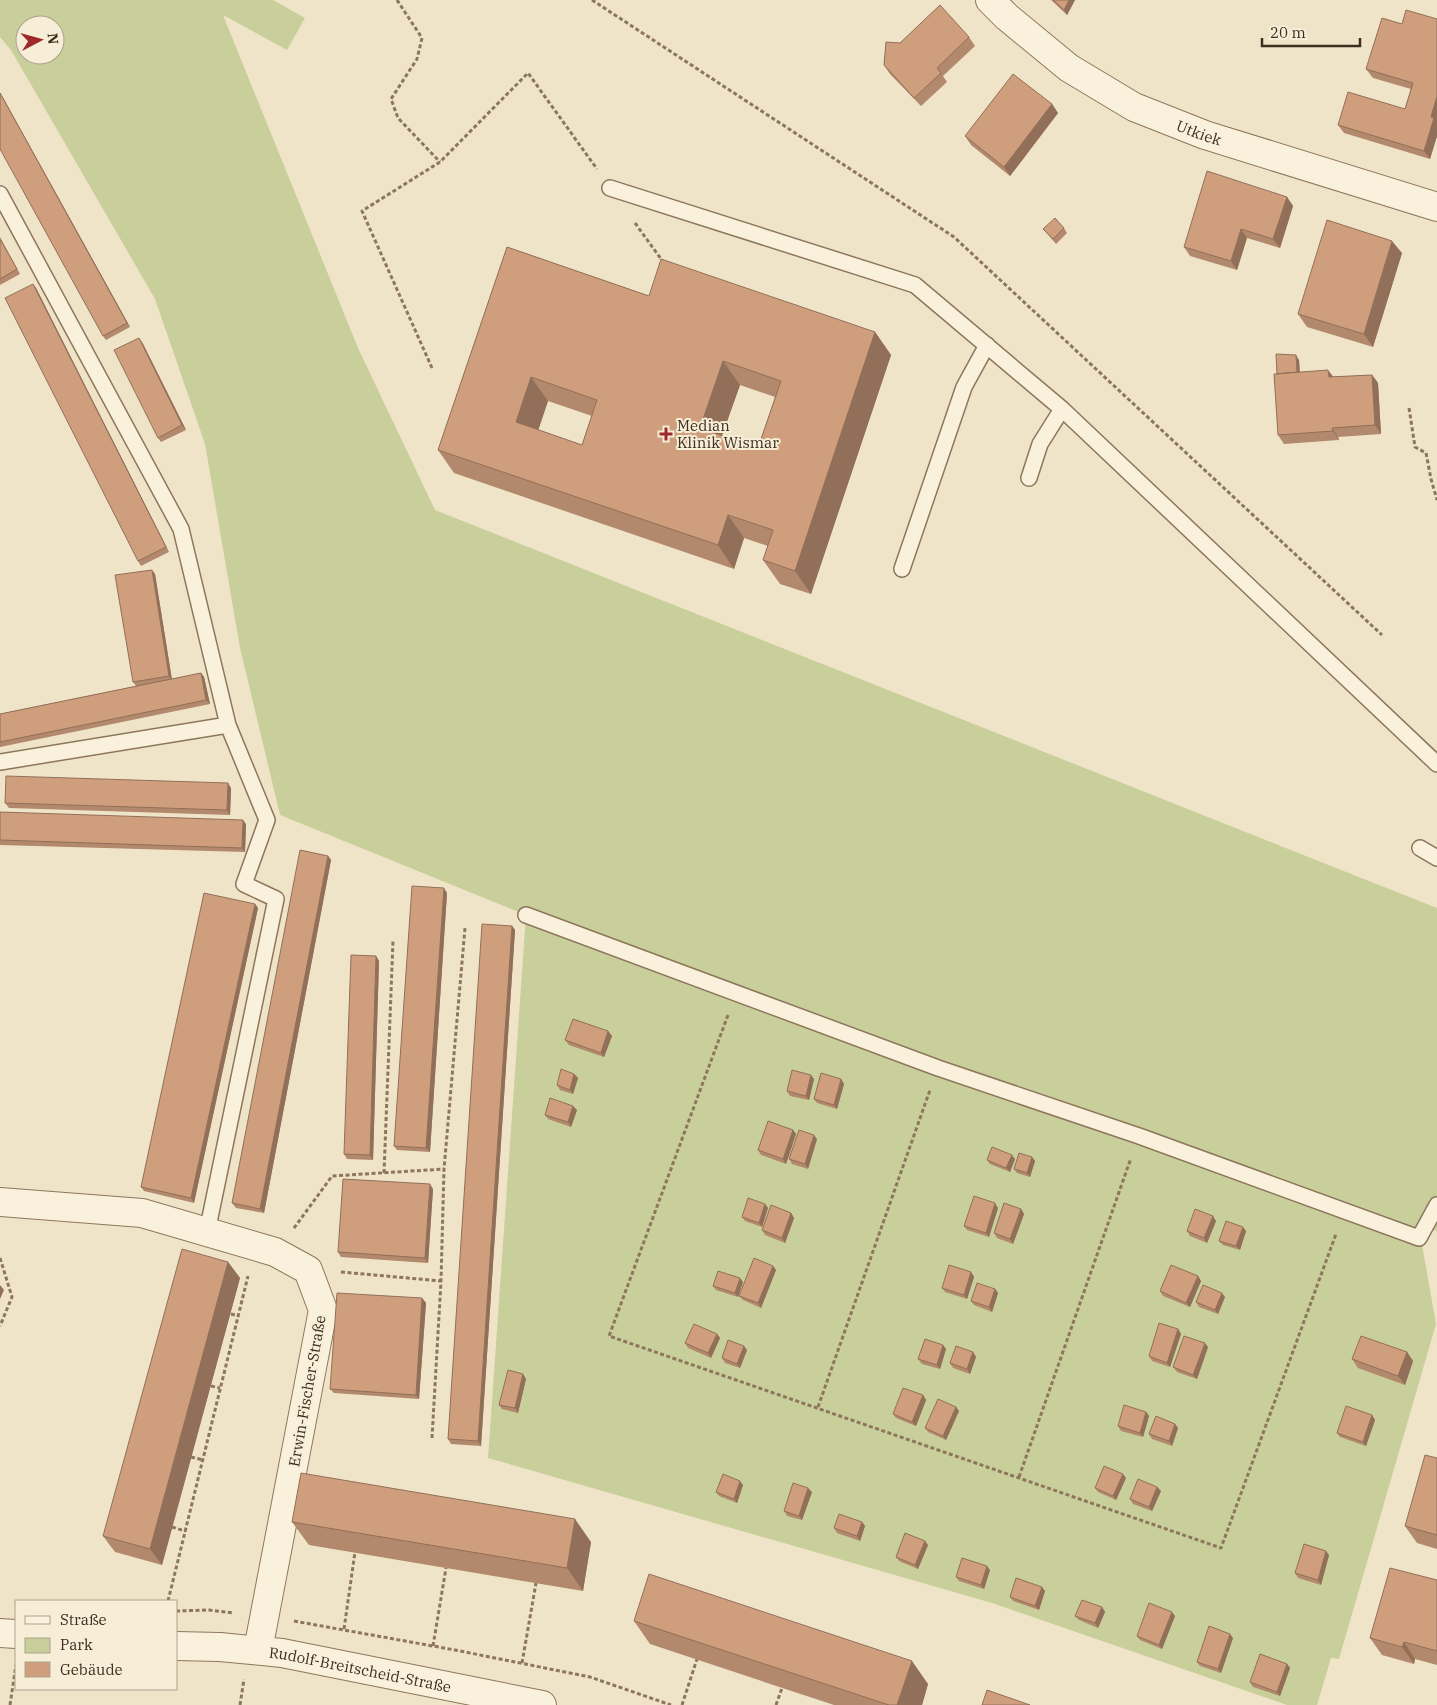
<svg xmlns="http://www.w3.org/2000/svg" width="1437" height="1705" viewBox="0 0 1437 1705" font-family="'IBM Plex Serif',serif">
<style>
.green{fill:#c9cf9b;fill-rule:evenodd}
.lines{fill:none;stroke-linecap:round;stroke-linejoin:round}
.service-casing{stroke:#8d765c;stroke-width:18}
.minor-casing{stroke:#8d765c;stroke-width:30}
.path{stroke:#8d765c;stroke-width:3;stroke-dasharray:4 2.5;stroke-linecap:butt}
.service{stroke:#faf1dc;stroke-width:15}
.minor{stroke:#faf1dc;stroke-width:28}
.wall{fill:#b2896c;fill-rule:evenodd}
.shaded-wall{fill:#916f58}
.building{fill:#cf9f7d;stroke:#916f58;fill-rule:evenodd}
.poi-dot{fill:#9e2a2b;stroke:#f7eed8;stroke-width:2}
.labels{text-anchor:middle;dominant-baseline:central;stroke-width:4;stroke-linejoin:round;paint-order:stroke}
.street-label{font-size:15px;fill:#3d2e20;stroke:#f7eed8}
.poi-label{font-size:15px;fill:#3d2e20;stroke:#f7eed8;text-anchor:start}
</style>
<rect width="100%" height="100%" fill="#f0e4c8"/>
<path class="green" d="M 0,0 L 273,0 L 305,18 L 287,50 L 223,15 L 358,348 L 435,510 L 1437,908 L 1437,1231 L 1419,1227 L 1436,1324 L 1339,1659 L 1331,1658 L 1317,1705 L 1287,1705 L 992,1603 L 488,1458 L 526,915 L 280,815 L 240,648 L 205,444 L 155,299 L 11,50 L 0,37 ZM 25,25 L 55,25 L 55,55 L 25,55 Z"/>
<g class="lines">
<g class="service-casing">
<path id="service" d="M 610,188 L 915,285 L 1062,409 L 1437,764
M 0,194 L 181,529 L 228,725
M 1029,478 L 1040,444 L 1062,409
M 902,569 L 964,387 L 987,345
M 0,762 L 228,725 L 267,820 L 244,884 L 276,899 L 207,1232
M 1420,848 L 1437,858
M 526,915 L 938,1068 L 1139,1136 L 1419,1238 L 1437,1205"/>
</g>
<g class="minor-casing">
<g id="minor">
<path id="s1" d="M 990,0 L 1007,17 L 1069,68 L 1134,107 L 1205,135 L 1437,207"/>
<path d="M 0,1202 L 142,1213 L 275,1252 L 308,1270 L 323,1310 L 258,1650"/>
<path d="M 0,1633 L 16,1634"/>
<path id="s2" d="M 176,1646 L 220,1647 L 282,1653 L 542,1705"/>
</g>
</g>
<path class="path" d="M 397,0 L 422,38 L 417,59 L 391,99 L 398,118 L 440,162
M 592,0 L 954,237 L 1382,635
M 635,223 L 664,263
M 432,368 L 362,211 L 440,162 L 528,73 L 597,169
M 1409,408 L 1415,447 L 1426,453 L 1431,479 L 1437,500
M 728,1015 L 609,1336 L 1221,1548 L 1336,1234
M 384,1173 L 393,941
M 294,1228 L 332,1176 L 444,1169
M 0,1258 L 12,1297 L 0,1326
M 341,1272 L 441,1281
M 231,1314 L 239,1316
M 211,1386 L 220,1388
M 818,1407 L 930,1090
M 432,1438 L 441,1281 L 444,1169 L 465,928
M 191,1457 L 203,1460
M 1019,1477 L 1131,1158
M 172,1527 L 185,1531
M 168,1601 L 248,1276
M 176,1611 L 209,1610 L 234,1613
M 294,1621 L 455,1650 L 590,1677 L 671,1705
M 344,1629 L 355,1552
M 433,1646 L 446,1568
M 522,1663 L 536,1583
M 10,1705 L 16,1665
M 240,1705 L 244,1679
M 682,1705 L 697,1659
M 776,1705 L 782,1688"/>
<use href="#service" class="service"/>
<use href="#minor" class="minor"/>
</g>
<path class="wall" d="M 1051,0 L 1075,0 L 1067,15 Z
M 1437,19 L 1437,136 L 1430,159 L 1344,133 L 1338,125 L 1405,109 L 1411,89 L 1373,78 L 1366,69 L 1402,24 Z
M 969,37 L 975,46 L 943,76 L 947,82 L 921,106 L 890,74 L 884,65 L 900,43 Z
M 0,92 L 130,327 L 106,340 L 103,336 Z
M 1052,104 L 1058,113 L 1010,176 L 971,145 L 965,136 Z
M 1287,197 L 1293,206 L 1280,248 L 1247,238 L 1237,270 L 1190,256 L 1184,247 Z
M 1064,228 L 1067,233 L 1056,244 L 1043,229 Z
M 0,237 L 20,274 L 0,285 Z
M 507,247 L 649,296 L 875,332 L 891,355 L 811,594 L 780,584 L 763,560 L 768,546 L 744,538 L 734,569 L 454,473 L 438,450 ZM 740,385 L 775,397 L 758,448 L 722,436 ZM 548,401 L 592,416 L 582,445 L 538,430 Z
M 1402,253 L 1373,347 L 1307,327 L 1298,314 Z
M 33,284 L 36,288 L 169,552 L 141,566 L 138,561 Z
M 142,342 L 186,430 L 161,442 L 158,438 Z
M 1299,360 L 1300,372 L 1333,377 L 1372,375 L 1378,383 L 1381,434 L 1338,437 L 1339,440 L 1284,444 L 1278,435 L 1277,374 Z
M 155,574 L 172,679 L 201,673 L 204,677 L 210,704 L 0,747 L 0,714 L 136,686 L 133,682 Z
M 231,788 L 230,815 L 9,808 L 5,803 Z
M 0,812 L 246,824 L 245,852 L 0,845 Z
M 328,856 L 331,860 L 264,1213 L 236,1208 L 232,1203 Z
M 447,893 L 430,1152 L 397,1150 L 394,1146 Z
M 255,904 L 258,908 L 194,1203 L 144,1191 L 141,1187 Z
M 512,926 L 515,930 L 481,1446 L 451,1444 L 448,1439 Z
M 376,956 L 379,961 L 373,1160 L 347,1159 L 344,1154 Z
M 608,1031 L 612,1036 L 604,1057 L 569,1045 L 565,1040 Z
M 574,1074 L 578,1078 L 573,1094 L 560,1090 L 557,1085 Z
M 814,1079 L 809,1100 L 790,1096 L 787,1091 Z
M 841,1079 L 844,1084 L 837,1109 L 817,1103 L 814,1099 Z
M 577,1110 L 571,1127 L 548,1119 L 545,1115 Z
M 793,1130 L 796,1134 L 786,1164 L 761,1155 L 758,1150 Z
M 817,1139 L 808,1169 L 792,1164 L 789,1159 Z
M 1032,1157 L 1035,1161 L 1030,1177 L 1017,1173 L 1014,1169 Z
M 1015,1159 L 1010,1172 L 990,1164 L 987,1160 Z
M 433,1189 L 428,1263 L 341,1257 L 338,1252 Z
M 765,1204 L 768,1208 L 762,1227 L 745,1221 L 742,1217 Z
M 998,1208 L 989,1237 L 967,1230 L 964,1226 Z
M 1021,1209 L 1024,1214 L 1013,1244 L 997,1238 L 994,1233 Z
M 791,1213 L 794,1218 L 785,1243 L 765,1235 L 762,1230 Z
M 1216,1221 L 1207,1243 L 1190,1236 L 1187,1231 Z
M 1246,1231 L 1240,1250 L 1223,1245 L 1219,1241 Z
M 228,1262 L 240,1278 L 162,1565 L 115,1552 L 103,1536 Z
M 773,1266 L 776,1270 L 761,1308 L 743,1300 L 739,1296 Z
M 971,1272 L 974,1277 L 967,1299 L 945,1292 L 942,1288 Z
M 1198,1276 L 1201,1281 L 1190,1307 L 1163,1296 L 1160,1291 Z
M 743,1282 L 738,1297 L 716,1290 L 713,1286 Z
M 995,1289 L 998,1293 L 992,1312 L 974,1305 L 971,1301 Z
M 1225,1297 L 1218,1314 L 1199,1307 L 1196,1302 Z
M 422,1298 L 426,1303 L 419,1399 L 334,1393 L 330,1389 Z
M 1178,1329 L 1181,1334 L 1170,1367 L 1152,1361 L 1149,1356 Z
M 717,1334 L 720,1338 L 711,1358 L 688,1348 L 685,1343 Z
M 943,1345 L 946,1349 L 940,1369 L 922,1364 L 918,1359 Z
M 1208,1347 L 1197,1379 L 1177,1372 L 1173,1367 Z
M 747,1350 L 740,1368 L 725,1363 L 722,1358 Z
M 973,1352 L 976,1357 L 970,1374 L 953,1368 L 950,1363 Z
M 1407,1352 L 1413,1361 L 1405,1385 L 1358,1368 L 1352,1359 Z
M 523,1374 L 526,1379 L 518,1413 L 502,1409 L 499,1405 Z
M 923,1395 L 926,1400 L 916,1426 L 896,1418 L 893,1414 Z
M 956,1407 L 959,1411 L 946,1440 L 928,1432 L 925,1428 Z
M 1146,1412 L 1149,1416 L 1143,1437 L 1121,1431 L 1118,1426 Z
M 1372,1415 L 1375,1420 L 1366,1446 L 1340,1437 L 1337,1433 Z
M 1175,1424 L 1178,1428 L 1172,1446 L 1152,1439 L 1149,1434 Z
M 1437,1458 L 1437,1549 L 1417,1543 L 1405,1526 Z
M 1126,1478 L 1116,1500 L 1098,1492 L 1095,1488 Z
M 743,1485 L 737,1503 L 719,1496 L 716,1492 Z
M 1157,1487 L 1161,1491 L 1152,1511 L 1133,1504 L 1130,1499 Z
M 812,1492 L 802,1520 L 787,1516 L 784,1511 Z
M 292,1522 L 591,1542 L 583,1591 L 309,1545 Z
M 862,1522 L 865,1526 L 860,1541 L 837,1533 L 834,1528 Z
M 928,1545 L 918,1569 L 899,1561 L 896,1557 Z
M 1329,1555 L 1321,1585 L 1298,1578 L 1295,1573 Z
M 990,1570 L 984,1589 L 959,1581 L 956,1577 Z
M 1437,1580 L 1437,1665 L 1415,1659 L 1414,1664 L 1382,1655 L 1370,1638 Z
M 1045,1591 L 1039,1610 L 1013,1601 L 1010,1597 Z
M 1102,1607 L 1105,1612 L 1098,1628 L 1079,1620 L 1075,1616 Z
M 1175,1616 L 1162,1649 L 1140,1640 L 1137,1636 Z
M 634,1621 L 928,1684 L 922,1705 L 834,1705 L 650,1644 Z
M 1233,1638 L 1221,1673 L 1200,1666 L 1197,1662 Z
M 1287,1664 L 1290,1668 L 1280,1696 L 1253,1687 L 1250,1682 Z"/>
<path class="shaded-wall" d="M 1069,0 L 1075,0 L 1067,15 L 1064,10 Z
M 0,92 L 130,327 L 127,323 Z
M 1437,96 L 1437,136 L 1430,159 L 1424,151 L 1431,117 Z
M 1052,104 L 1058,113 L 1010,176 L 1004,167 Z
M 1287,197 L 1293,206 L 1280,248 L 1273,239 Z
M 1241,229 L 1247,238 L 1237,270 L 1231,261 Z
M 1392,241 L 1402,253 L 1373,347 L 1364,334 Z
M 33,284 L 36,288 L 169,552 L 166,547 Z
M 875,332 L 891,355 L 811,594 L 795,571 Z
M 139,338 L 142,342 L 186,430 L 182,425 Z
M 1296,355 L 1299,360 L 1300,381 L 1297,377 Z
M 723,361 L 740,385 L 716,452 L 700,428 Z
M 1328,370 L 1335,379 L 1329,377 Z
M 1372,375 L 1378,383 L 1381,434 L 1375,425 Z
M 531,377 L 548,401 L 533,446 L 516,422 Z
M 1332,428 L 1338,437 L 1339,440 L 1333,431 Z
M 728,515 L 744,538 L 734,569 L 718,545 Z
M 152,570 L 155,574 L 172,681 L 169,676 Z
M 201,673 L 204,677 L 210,704 L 206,700 Z
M 228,783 L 231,788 L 230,815 L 227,810 Z
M 243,820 L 246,824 L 245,852 L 242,848 Z
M 328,856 L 331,860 L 264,1213 L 260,1209 Z
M 444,888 L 447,893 L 430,1152 L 426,1148 Z
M 255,904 L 258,908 L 194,1203 L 191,1198 Z
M 512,926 L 515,930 L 481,1446 L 478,1441 Z
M 376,956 L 379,961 L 373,1160 L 370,1155 Z
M 608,1031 L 612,1036 L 604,1057 L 601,1053 Z
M 574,1074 L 578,1078 L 573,1094 L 570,1090 Z
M 811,1075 L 814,1079 L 809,1100 L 806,1096 Z
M 841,1079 L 844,1084 L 837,1109 L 834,1105 Z
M 573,1106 L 577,1110 L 571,1127 L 568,1122 Z
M 793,1130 L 796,1134 L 786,1164 L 783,1159 Z
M 814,1135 L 817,1139 L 808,1169 L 805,1164 Z
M 1012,1155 L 1015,1159 L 1010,1172 L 1006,1168 Z
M 1032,1157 L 1035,1161 L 1030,1177 L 1027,1173 Z
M 430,1184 L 433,1189 L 428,1263 L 425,1258 Z
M 995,1203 L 998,1208 L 989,1237 L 986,1233 Z
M 765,1204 L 768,1208 L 762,1227 L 759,1223 Z
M 1021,1209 L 1024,1214 L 1013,1244 L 1010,1239 Z
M 791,1213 L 794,1218 L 785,1243 L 782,1238 Z
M 1213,1216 L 1216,1221 L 1207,1243 L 1204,1238 Z
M 1243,1227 L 1246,1231 L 1240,1250 L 1236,1246 Z
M 228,1262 L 240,1278 L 162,1565 L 150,1549 Z
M 773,1266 L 776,1270 L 761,1308 L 758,1303 Z
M 971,1272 L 974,1277 L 967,1299 L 964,1295 Z
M 1198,1276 L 1201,1281 L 1190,1307 L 1186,1303 Z
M 740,1278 L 743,1282 L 738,1297 L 735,1293 Z
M 0,1285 L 4,1290 L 0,1299 Z
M 995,1289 L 998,1293 L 992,1312 L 989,1307 Z
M 1222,1293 L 1225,1297 L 1218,1314 L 1215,1310 Z
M 422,1298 L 426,1303 L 419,1399 L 416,1395 Z
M 1178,1329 L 1181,1334 L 1170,1367 L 1167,1363 Z
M 717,1334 L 720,1338 L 711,1358 L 708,1353 Z
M 1205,1343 L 1208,1347 L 1197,1379 L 1193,1375 Z
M 943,1345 L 946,1349 L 940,1369 L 937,1365 Z
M 744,1346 L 747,1350 L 740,1368 L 737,1364 Z
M 973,1352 L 976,1357 L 970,1374 L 967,1369 Z
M 1407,1352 L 1413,1361 L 1405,1385 L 1398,1376 Z
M 523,1374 L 526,1379 L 518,1413 L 515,1408 Z
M 923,1395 L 926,1400 L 916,1426 L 912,1422 Z
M 956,1407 L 959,1411 L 946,1440 L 943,1436 Z
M 1146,1412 L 1149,1416 L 1143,1437 L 1140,1433 Z
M 1372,1415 L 1375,1420 L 1366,1446 L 1363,1442 Z
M 1175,1424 L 1178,1428 L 1172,1446 L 1169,1441 Z
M 1123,1474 L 1126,1478 L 1116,1500 L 1113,1496 Z
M 740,1481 L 743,1485 L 737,1503 L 734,1499 Z
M 1157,1487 L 1161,1491 L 1152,1511 L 1149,1507 Z
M 808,1488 L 812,1492 L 802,1520 L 799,1516 Z
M 575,1519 L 591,1542 L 583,1591 L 567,1568 Z
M 862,1522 L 865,1526 L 860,1541 L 857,1536 Z
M 925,1541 L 928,1545 L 918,1569 L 915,1565 Z
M 1326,1551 L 1329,1555 L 1321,1585 L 1318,1580 Z
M 987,1566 L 990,1570 L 984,1589 L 981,1585 Z
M 1042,1587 L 1045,1591 L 1039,1610 L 1035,1606 Z
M 1102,1607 L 1105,1612 L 1098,1628 L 1095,1623 Z
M 1172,1612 L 1175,1616 L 1162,1649 L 1159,1645 Z
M 1230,1634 L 1233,1638 L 1221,1673 L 1218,1669 Z
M 1404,1642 L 1415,1659 L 1414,1664 L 1402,1647 Z
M 912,1661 L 928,1684 L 922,1705 L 897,1705 Z
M 1287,1664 L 1290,1668 L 1280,1696 L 1277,1692 Z"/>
<path class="building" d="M 1053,0 L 1069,0 L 1064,10 Z
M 940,5 L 969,37 L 937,68 L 941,73 L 914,98 L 884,65 L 886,42 L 900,43 Z
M 1406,10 L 1437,19 L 1437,96 L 1431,117 L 1434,118 L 1424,151 L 1338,125 L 1348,92 L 1405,109 L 1413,83 L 1366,69 L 1382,18 L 1402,24 Z
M 1013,74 L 1052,104 L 1004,167 L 965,136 Z
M 0,93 L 127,323 L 103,336 L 0,149 Z
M 1207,171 L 1287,197 L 1273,239 L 1241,229 L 1231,261 L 1184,247 Z
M 1055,218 L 1064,228 L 1053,239 L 1043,229 Z
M 1327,220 L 1392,241 L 1364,334 L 1298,314 Z
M 0,239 L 17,269 L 0,279 Z
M 507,247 L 649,296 L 661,259 L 875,332 L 795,571 L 763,560 L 773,530 L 728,515 L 718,545 L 438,450 ZM 723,361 L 781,381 L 758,448 L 700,428 ZM 531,377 L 597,400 L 582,445 L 516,422 Z
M 33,284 L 166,547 L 138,561 L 5,298 Z
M 139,338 L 182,425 L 158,438 L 114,350 Z
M 1276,354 L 1296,355 L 1297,372 L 1277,374 Z
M 1328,370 L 1329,377 L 1372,375 L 1375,425 L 1332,428 L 1333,431 L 1278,435 L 1274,374 Z
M 152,570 L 169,676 L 133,682 L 115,575 Z
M 201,673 L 206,700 L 0,742 L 0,714 Z
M 6,776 L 228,783 L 227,810 L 5,803 Z
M 0,812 L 243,820 L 242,848 L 0,840 Z
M 300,850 L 328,856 L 260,1209 L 232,1203 Z
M 412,886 L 444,888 L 426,1148 L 394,1146 Z
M 204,893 L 255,904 L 191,1198 L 141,1187 Z
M 482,924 L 512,926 L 478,1441 L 448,1439 Z
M 351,955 L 376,956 L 370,1155 L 344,1154 Z
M 573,1019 L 608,1031 L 601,1053 L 565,1040 Z
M 561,1069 L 574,1074 L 570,1090 L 557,1085 Z
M 792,1070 L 811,1075 L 806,1096 L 787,1091 Z
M 821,1073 L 841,1079 L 834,1105 L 814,1099 Z
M 550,1098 L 573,1106 L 568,1122 L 545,1115 Z
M 768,1121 L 793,1130 L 783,1159 L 758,1150 Z
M 799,1130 L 814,1135 L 805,1164 L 789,1159 Z
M 992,1147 L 1012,1155 L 1006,1168 L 987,1160 Z
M 1019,1153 L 1032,1157 L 1027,1173 L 1014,1169 Z
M 343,1179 L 430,1184 L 425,1258 L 338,1252 Z
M 974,1196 L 995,1203 L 986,1233 L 964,1226 Z
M 748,1198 L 765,1204 L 759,1223 L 742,1217 Z
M 1004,1203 L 1021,1209 L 1010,1239 L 994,1233 Z
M 771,1205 L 791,1213 L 782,1238 L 762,1230 Z
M 1195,1209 L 1213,1216 L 1204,1238 L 1187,1231 Z
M 1226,1221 L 1243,1227 L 1236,1246 L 1219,1241 Z
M 182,1249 L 228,1262 L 150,1549 L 103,1536 Z
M 754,1258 L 773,1266 L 758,1303 L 739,1296 Z
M 949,1265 L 971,1272 L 964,1295 L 942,1288 Z
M 1171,1265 L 1198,1276 L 1186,1303 L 1160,1291 Z
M 718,1271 L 740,1278 L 735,1293 L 713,1286 Z
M 977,1283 L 995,1289 L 989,1307 L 971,1301 Z
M 1203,1285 L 1222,1293 L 1215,1310 L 1196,1302 Z
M 337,1293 L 422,1298 L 416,1395 L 330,1389 Z
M 1159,1323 L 1178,1329 L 1167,1363 L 1149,1356 Z
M 694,1324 L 717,1334 L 708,1353 L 685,1343 Z
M 1184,1336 L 1205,1343 L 1193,1375 L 1173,1367 Z
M 1361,1336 L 1407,1352 L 1398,1376 L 1352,1359 Z
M 925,1339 L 943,1345 L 937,1365 L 918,1359 Z
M 728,1340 L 744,1346 L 737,1364 L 722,1358 Z
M 956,1346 L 973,1352 L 967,1369 L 950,1363 Z
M 508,1370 L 523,1374 L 515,1408 L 499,1405 Z
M 903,1388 L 923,1395 L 912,1422 L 893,1414 Z
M 938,1399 L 956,1407 L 943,1436 L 925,1428 Z
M 1124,1405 L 1146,1412 L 1140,1433 L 1118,1426 Z
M 1346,1406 L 1372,1415 L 1363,1442 L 1337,1433 Z
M 1156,1416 L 1175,1424 L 1169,1441 L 1149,1434 Z
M 1425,1455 L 1437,1458 L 1437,1535 L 1405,1526 Z
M 1104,1466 L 1123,1474 L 1113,1496 L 1095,1488 Z
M 301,1473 L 575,1519 L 567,1568 L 292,1522 Z
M 723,1474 L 740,1481 L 734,1499 L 716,1492 Z
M 1138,1479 L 1157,1487 L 1149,1507 L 1130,1499 Z
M 793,1483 L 808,1488 L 799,1516 L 784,1511 Z
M 839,1514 L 862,1522 L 857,1536 L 834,1528 Z
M 905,1533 L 925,1541 L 915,1565 L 896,1557 Z
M 1304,1544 L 1326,1551 L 1318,1580 L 1295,1573 Z
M 962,1558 L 987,1566 L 981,1585 L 956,1577 Z
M 1390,1568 L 1437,1580 L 1437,1651 L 1404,1642 L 1402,1647 L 1370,1638 Z
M 649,1574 L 912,1661 L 897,1705 L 889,1705 L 634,1621 Z
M 1016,1578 L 1042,1587 L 1035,1606 L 1010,1597 Z
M 1082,1600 L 1102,1607 L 1095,1623 L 1075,1616 Z
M 1149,1603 L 1172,1612 L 1159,1645 L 1137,1636 Z
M 1209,1626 L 1230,1634 L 1218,1669 L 1197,1662 Z
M 1260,1654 L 1287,1664 L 1277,1692 L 1250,1682 Z
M 987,1690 L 1030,1705 L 982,1705 Z"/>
<path class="poi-dot" d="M663.5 426.5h5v5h5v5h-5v5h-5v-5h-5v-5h5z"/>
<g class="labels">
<g class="street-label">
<text stroke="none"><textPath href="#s1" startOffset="250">Utkiek</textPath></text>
<text transform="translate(307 1391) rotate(-80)">Erwin-Fischer-Straße</text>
<text stroke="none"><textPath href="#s2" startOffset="186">Rudolf-Breitscheid-Straße</textPath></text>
</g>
<g class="poi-label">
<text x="677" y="425">Median<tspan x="677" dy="17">Klinik Wismar</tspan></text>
</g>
</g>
<rect x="15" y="1600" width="162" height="90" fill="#f7eed8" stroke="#ada18e"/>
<rect x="25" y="1616" width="25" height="8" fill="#faf1dc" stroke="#ada18e"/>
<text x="60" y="1625" font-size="15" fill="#3d2e20">Straße</text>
<rect x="25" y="1638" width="25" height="15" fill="#c9cf9b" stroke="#ada18e"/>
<text x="60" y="1650" font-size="15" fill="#3d2e20">Park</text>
<rect x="25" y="1662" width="25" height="15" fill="#cf9f7d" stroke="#ada18e"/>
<text x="60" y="1675" font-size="15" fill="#3d2e20">Gebäude</text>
<g transform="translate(40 40) rotate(84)"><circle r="24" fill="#f7eed8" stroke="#ada18e"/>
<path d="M0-4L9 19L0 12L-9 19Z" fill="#9e2a2b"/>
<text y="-8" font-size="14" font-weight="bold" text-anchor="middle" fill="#3d2e20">N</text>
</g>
<path d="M1262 38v8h98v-8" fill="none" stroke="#3d2e20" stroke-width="2.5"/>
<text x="1270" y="38" font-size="15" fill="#3d2e20" stroke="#f7eed8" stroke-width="4" paint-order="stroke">20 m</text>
</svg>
